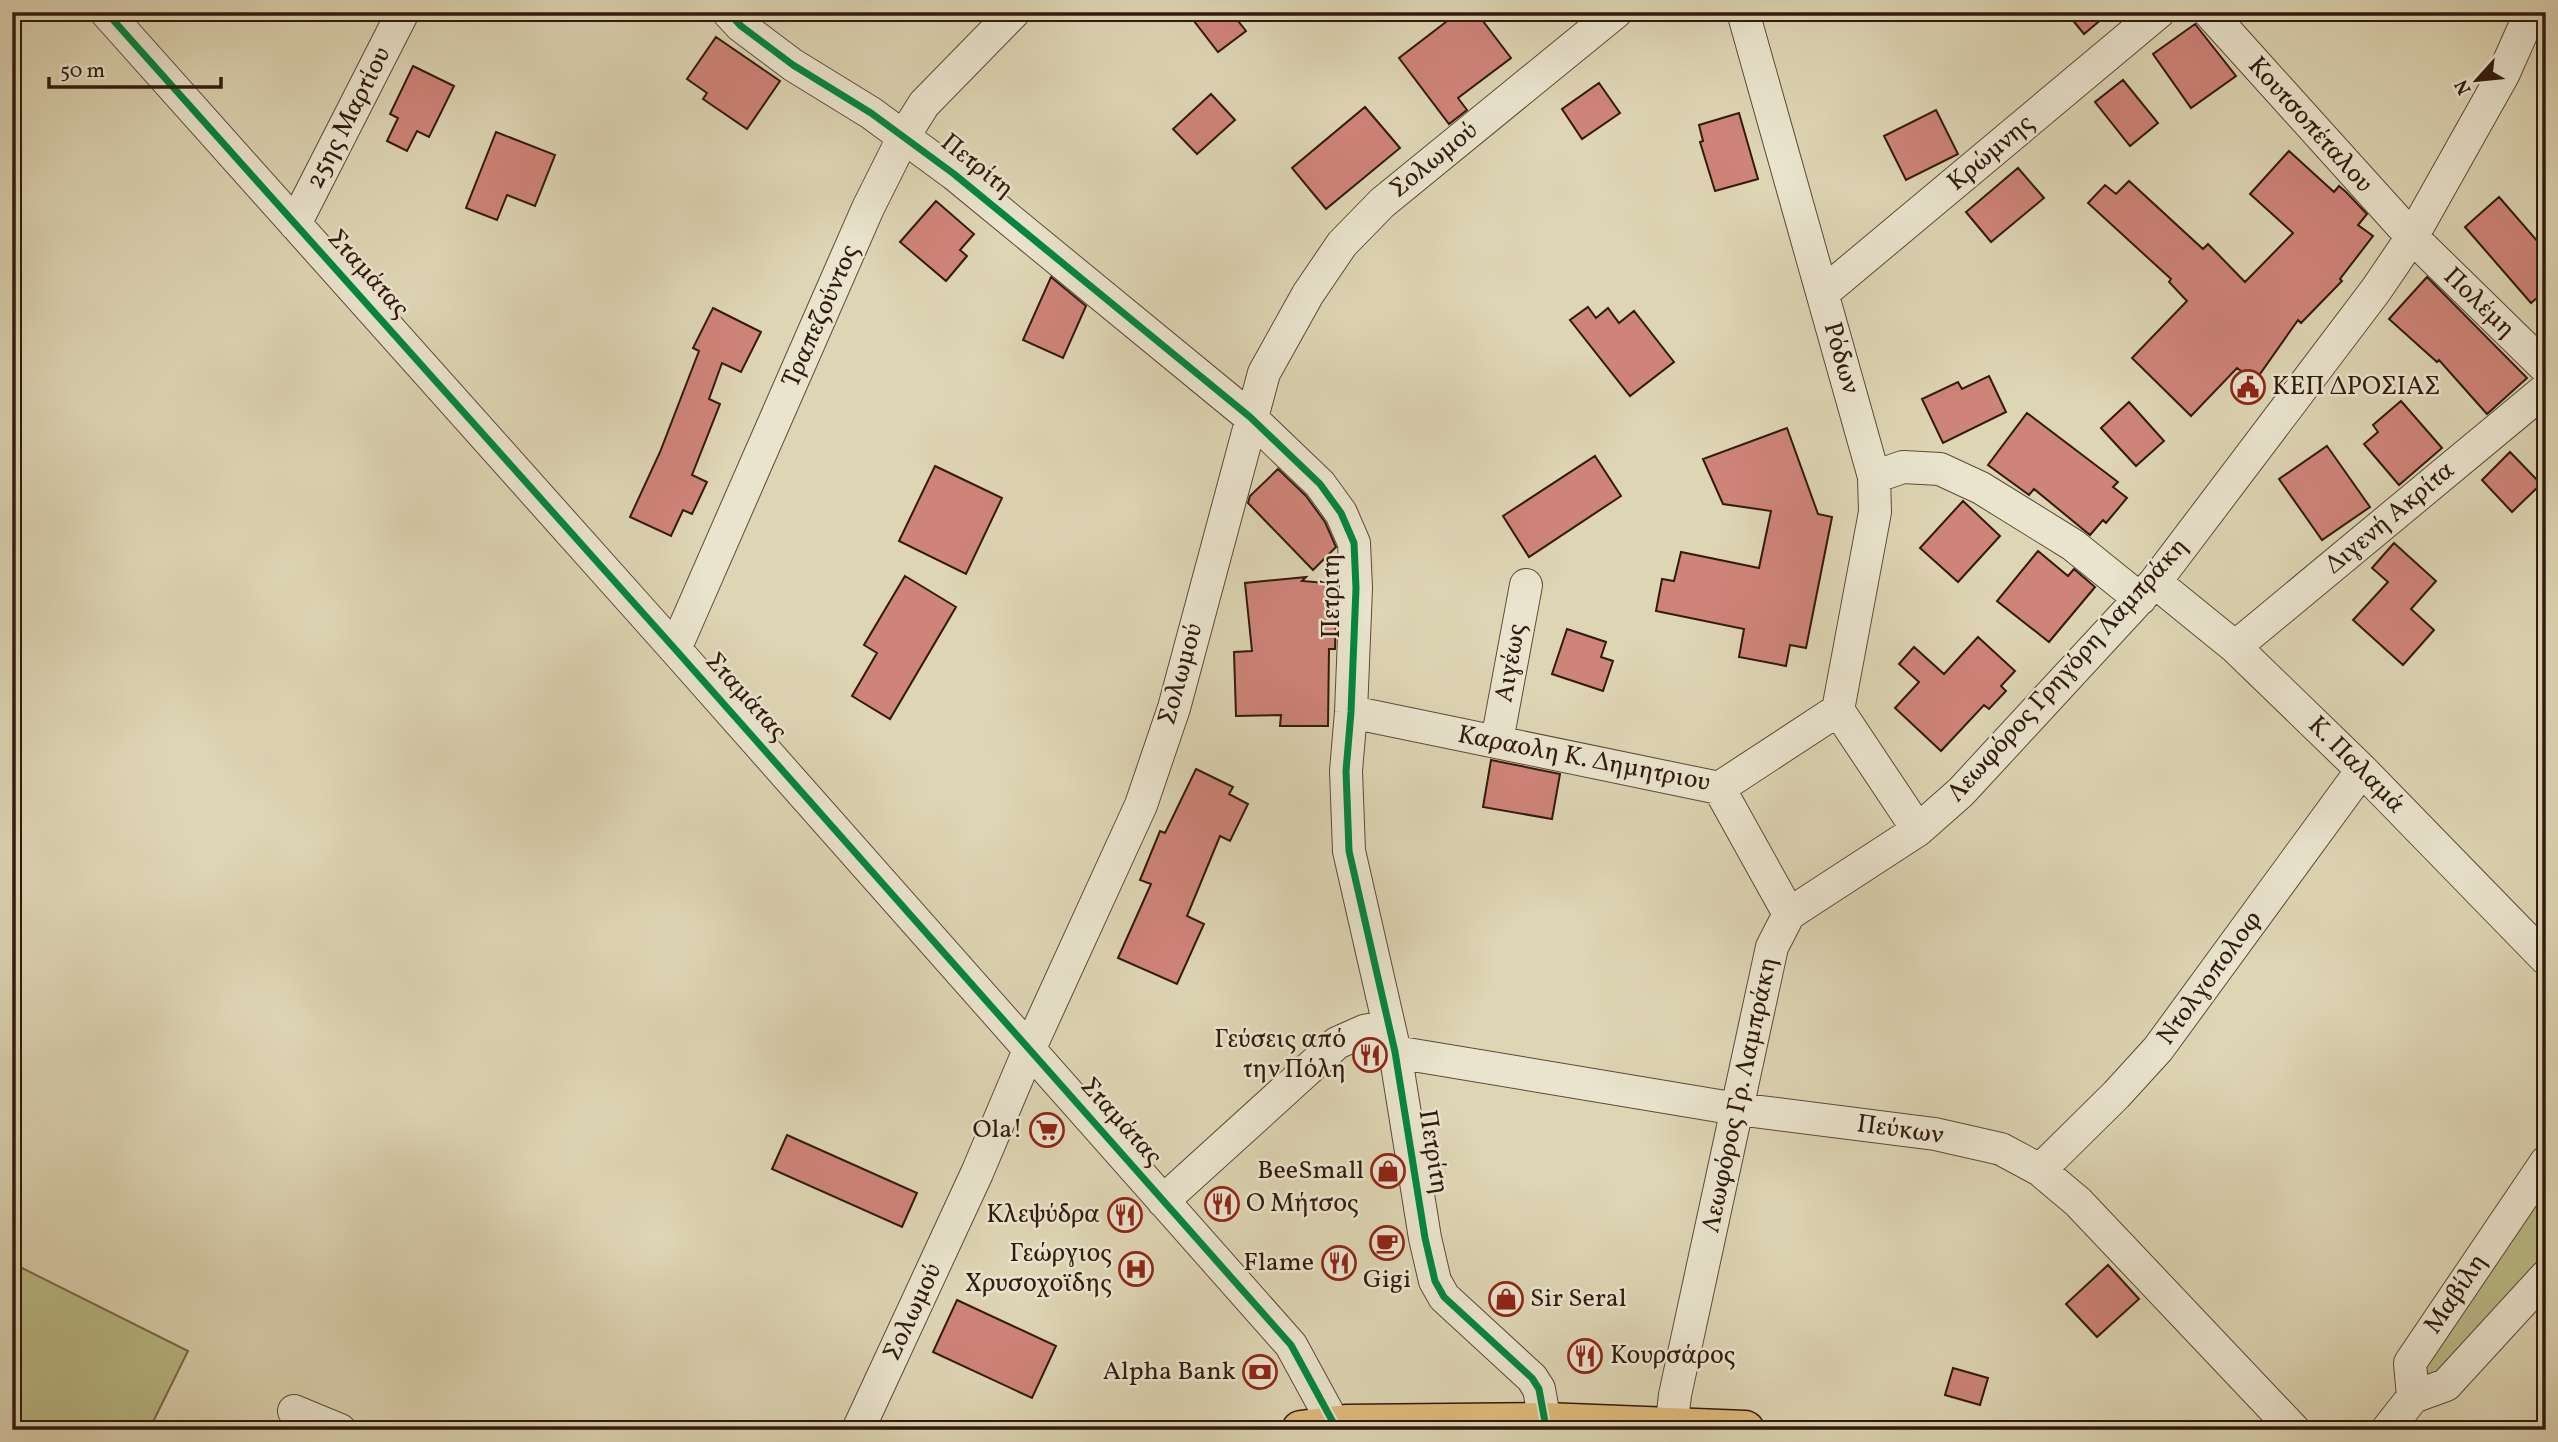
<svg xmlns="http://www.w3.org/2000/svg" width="2558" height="1442" viewBox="0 0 2558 1442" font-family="Vollkorn,serif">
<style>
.green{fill:#babb87;stroke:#766a4a;stroke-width:2}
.building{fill:#cf8479;stroke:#311a0e;stroke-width:2}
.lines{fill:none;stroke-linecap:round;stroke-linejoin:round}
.minor-casing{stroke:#5c4938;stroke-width:34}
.major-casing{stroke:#311a0e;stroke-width:41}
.minor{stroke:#eae4ce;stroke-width:32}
.major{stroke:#dfba7a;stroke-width:38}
.cycleway-casing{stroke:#eae4ce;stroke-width:11}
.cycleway{stroke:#00873e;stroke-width:7}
.labels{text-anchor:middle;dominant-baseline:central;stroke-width:5;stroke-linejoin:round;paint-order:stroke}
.street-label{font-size:26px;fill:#311a0e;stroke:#eae4ce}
.poi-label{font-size:26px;fill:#311a0e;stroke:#eae4ce;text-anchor:end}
</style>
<rect width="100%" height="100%" fill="#ded5b4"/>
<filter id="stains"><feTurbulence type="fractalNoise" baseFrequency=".00286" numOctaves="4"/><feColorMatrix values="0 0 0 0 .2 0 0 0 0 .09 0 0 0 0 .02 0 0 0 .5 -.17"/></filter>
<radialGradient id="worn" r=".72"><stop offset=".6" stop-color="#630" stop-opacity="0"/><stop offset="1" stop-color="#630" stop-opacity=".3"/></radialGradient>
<path class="green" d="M 2546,1189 L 2546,1257 L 2432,1379 L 2421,1371 Z
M 12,1263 L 188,1351 L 149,1430 L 12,1430 Z"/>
<path class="building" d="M 1187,12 L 1231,12 L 1246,31 L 1218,52 Z
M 1459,12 L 1476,12 L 1511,58 L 1458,98 L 1467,110 L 1449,124 L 1399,58 Z
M 2066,12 L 2110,12 L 2084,34 Z
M 2195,24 L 2236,76 L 2191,108 L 2153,54 Z
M 716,37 L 780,81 L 747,129 L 703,99 L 707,93 L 687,79 Z
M 413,66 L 454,86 L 429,137 L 417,131 L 407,151 L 387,141 L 398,118 L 390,114 Z
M 2123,80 L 2158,123 L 2130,146 L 2095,102 Z
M 1599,83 L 1620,113 L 1582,139 L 1562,109 Z
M 1211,94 L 1235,120 L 1197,154 L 1173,129 Z
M 1365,107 L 1400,148 L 1326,209 L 1292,168 Z
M 1936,110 L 1958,154 L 1906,180 L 1884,136 Z
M 1739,113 L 1758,179 L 1715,191 L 1700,142 L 1703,141 L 1699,125 Z
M 496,132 L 555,155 L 535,206 L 507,195 L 497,220 L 466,208 Z
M 2289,151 L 2334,192 L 2339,186 L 2346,192 L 2367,214 L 2358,225 L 2373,236 L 2340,279 L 2342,281 L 2301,323 L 2298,320 L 2255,381 L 2237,368 L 2191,416 L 2132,358 L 2187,301 L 2169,282 L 2171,279 L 2088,203 L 2105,185 L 2116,194 L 2129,181 L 2203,249 L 2208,244 L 2245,282 L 2293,233 L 2250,194 Z
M 2018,168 L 2044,198 L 1991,242 L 1966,212 Z
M 2499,197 L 2546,251 L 2546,290 L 2531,303 L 2465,227 Z
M 936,201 L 974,234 L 960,250 L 967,256 L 946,281 L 900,242 Z
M 1051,277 L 1086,306 L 1063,358 L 1023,340 Z
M 2427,277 L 2527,378 L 2487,414 L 2439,360 L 2437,362 L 2389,319 Z
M 1588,307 L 1596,318 L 1608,308 L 1619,323 L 1634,311 L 1674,362 L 1630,396 L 1570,320 Z
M 713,308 L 761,332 L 741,372 L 722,363 L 709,399 L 720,404 L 692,475 L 707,482 L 692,514 L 683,510 L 671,536 L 630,517 L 660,452 L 699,351 L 693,348 Z
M 1989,376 L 2006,412 L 1943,443 L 1922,399 L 1958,382 L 1962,389 Z
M 2401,401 L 2442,448 L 2399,485 L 2364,444 L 2378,432 L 2373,425 Z
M 2129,402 L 2164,441 L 2136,466 L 2101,428 Z
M 2027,413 L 2118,482 L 2113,487 L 2127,498 L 2106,523 L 2103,520 L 2090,535 L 2034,489 L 2029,495 L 1988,465 Z
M 1787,428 L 1818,514 L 1832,517 L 1806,648 L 1790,645 L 1786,666 L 1739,657 L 1744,629 L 1656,611 L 1662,579 L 1674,581 L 1681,552 L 1759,568 L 1771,511 L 1723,504 L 1703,459 Z
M 2327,446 L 2370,507 L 2322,540 L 2279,479 Z
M 2510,452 L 2541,484 L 2512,512 L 2482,480 Z
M 1595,456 L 1621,496 L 1529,557 L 1503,516 Z
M 935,466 L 1002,498 L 966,574 L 899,541 Z
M 1278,469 L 1306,496 L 1325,522 L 1336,547 L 1313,570 L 1248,503 L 1250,496 Z
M 1963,501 L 2000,536 L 1958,582 L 1920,548 Z
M 2394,543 L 2436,581 L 2411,609 L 2434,630 L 2403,665 L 2353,620 L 2388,582 L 2372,568 Z
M 2038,551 L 2068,576 L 2074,569 L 2095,587 L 2049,642 L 1997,601 Z
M 905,576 L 956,607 L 890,719 L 852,696 L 877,653 L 864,645 Z
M 1306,577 L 1302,581 L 1337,584 L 1335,649 L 1329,649 L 1328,726 L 1280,726 L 1281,715 L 1236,716 L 1234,652 L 1252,651 L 1245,583 Z
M 1567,629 L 1606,642 L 1601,657 L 1613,661 L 1603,691 L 1552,674 Z
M 1978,637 L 2015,671 L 2001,686 L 2006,691 L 1989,709 L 1984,705 L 1941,751 L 1895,708 L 1919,682 L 1899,664 L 1914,647 L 1944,674 Z
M 1491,760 L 1560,774 L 1552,819 L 1483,807 Z
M 1196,769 L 1233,787 L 1229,794 L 1248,804 L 1230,841 L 1220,836 L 1187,916 L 1204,924 L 1177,984 L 1118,958 L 1151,884 L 1140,880 L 1160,831 L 1165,833 Z
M 787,1135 L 917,1193 L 902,1227 L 772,1169 Z
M 2108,1265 L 2139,1299 L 2097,1337 L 2066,1304 Z
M 957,1300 L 1056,1346 L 1032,1398 L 933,1352 Z
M 1953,1368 L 1988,1378 L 1980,1405 L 1945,1395 Z"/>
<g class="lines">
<g class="minor-casing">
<path id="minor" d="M 106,12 L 675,649 L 1291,1345 L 1334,1424
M 728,12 L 741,26 L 793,65 L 871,113 L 954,174 L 1250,417 L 1320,484 L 1341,513 L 1354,543 L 1356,588 L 1351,712 L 1346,771 L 1349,851 L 1395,1052 L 1425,1238 L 1435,1281 L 1444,1297 L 1532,1378 L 1539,1389 L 1545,1422
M 1743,12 L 1874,477 L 1875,512 L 1838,710
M 2209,12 L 2412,237 L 2546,368
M 295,224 L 403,12
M 1823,293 L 2159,12
M 1874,477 L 1903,467 L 1940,469 L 1981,488 L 2073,545 L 2140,599
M 2155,582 L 2235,647 L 2362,770 L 2546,959
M 2235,647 L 2546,389
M 675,649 L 868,208 L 904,136 L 924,104 L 1014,12
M 1838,710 L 1918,830
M 1351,712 L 1719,788 L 1838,710
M 1497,741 L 1526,585
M 1719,788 L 1789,914
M 1395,1052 L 1737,1109 L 1935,1134 L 2001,1149 L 2040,1170 L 2078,1202 L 2294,1430
M 2040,1170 L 2116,1095 L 2158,1049 L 2362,770
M 1163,1201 L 1337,1043 L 1364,1031 L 1389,1026
M 2413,1397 L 2446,1385 L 2546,1276
M 294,1411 L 340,1430
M 858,1430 L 977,1173 L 1029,1050 L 1141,805 L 1174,708 L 1264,373 L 1308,294 L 1342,244 L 1382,203 L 1616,12
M 1671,1430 L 1675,1395 L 1772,947 L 1789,914 L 1918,830 L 1961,792 L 2155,582 L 2376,290 L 2412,237 L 2503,75 L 2531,12
M 2387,1430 L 2413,1397 L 2410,1363 L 2546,1162"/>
</g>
<g class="major-casing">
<path id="major" d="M 1301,1430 L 1346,1424 L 1545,1422 L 1745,1430"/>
</g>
<use href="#minor" class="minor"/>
<use href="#major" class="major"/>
<g class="cycleway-casing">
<path id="cycleway" d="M 106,12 L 675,649 L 1291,1345 L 1334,1424
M 728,12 L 741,26 L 793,65 L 871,113 L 954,174 L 1250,417 L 1320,484 L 1341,513 L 1354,543 L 1356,588 L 1351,712 L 1346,771 L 1349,851 L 1395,1052 L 1425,1238 L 1435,1281 L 1444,1297 L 1532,1378 L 1539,1389 L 1545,1422"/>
</g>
<use href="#cycleway" class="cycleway"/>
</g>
<defs>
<g id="civic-ring" transform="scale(1.75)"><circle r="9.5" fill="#eae4ce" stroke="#8f2418" stroke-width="1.5"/><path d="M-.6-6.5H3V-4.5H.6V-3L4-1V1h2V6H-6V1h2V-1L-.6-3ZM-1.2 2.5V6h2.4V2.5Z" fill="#8f2418"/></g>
<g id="restaurant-ring" transform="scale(1.75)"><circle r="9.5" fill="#eae4ce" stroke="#8f2418" stroke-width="1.5"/><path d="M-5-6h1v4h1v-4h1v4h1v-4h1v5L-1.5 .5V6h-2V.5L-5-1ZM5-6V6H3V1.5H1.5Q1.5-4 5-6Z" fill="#8f2418"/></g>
<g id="supermarket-ring" transform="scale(1.75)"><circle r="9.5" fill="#eae4ce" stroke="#8f2418" stroke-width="1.5"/><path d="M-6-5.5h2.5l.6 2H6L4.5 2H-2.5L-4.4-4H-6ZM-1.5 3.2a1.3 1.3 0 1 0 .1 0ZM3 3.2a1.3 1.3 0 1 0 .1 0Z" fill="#8f2418"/></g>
<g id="shop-ring" transform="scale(1.75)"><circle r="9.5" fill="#eae4ce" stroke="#8f2418" stroke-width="1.5"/><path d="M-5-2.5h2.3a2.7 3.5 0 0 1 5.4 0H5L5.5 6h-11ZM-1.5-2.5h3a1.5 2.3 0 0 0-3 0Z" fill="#8f2418"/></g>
<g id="cafe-ring" transform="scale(1.75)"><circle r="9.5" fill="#eae4ce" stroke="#8f2418" stroke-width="1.5"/><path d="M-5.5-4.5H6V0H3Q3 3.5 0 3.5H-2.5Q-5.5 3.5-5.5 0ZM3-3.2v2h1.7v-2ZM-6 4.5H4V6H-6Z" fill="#8f2418"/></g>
<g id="hospital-ring" transform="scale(1.75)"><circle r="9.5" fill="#eae4ce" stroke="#8f2418" stroke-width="1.5"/><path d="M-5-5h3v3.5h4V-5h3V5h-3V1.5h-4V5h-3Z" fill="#8f2418"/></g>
<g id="bank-ring" transform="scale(1.75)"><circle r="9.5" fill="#eae4ce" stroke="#8f2418" stroke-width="1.5"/><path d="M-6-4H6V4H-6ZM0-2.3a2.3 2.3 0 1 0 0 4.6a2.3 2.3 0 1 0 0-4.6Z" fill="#8f2418"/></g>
</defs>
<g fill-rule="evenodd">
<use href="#civic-ring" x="2248" y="387"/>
<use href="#restaurant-ring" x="1370" y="1055"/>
<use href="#supermarket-ring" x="1047" y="1130"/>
<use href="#shop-ring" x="1388" y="1171"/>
<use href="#restaurant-ring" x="1222" y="1204"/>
<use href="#restaurant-ring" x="1125" y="1215"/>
<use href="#cafe-ring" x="1387" y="1243"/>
<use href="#restaurant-ring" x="1339" y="1263"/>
<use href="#hospital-ring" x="1136" y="1269"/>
<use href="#shop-ring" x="1506" y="1299"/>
<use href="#restaurant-ring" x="1585" y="1356"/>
<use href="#bank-ring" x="1260" y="1372"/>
</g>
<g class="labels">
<g class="street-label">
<text transform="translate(349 118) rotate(-63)">25ης Μαρτίου</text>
<text transform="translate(2310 125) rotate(48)">Κουτσοπέταλου</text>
<text transform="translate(1991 153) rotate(-40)">Κρώμνης</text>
<text transform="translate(1434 160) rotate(-39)">Σολωμού</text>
<text transform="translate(977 166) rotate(39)">Πετρίτη</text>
<text transform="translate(368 274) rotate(48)">Σταμάτας</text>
<text transform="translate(2479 303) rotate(44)">Πολέμη</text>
<text transform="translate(821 316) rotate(-66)">Τραπεζούντος</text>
<text transform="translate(1841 358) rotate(74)">Ρόδων</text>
<text transform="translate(2390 518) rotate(-40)">Διγενή Ακρίτα</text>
<text transform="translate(1332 596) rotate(-90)">Πετρίτη</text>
<text transform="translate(1511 663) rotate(-80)">Αιγέως</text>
<text transform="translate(2068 670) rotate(-48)">Λεωφόρος Γρηγόρη Λαμπράκη</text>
<text transform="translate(1181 674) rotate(-74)">Σολωμού</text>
<text transform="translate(746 697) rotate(48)">Σταμάτας</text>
<text transform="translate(1584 759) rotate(11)">Καραολη Κ. Δημητριου</text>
<text transform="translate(2356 765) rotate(45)">Κ. Παλαμά</text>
<text transform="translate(2210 978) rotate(-54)">Ντολγοπολοφ</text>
<text transform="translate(1740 1095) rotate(-78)">Λεωφόρος Γρ. Λαμπράκη</text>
<text transform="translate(1121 1122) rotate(48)">Σταμάτας</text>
<text transform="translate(1900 1130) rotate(8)">Πεύκων</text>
<text transform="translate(1433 1152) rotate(81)">Πετρίτη</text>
<text transform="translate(2456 1294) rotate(-56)">Μαβίλη</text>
<text transform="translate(913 1312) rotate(-65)">Σολωμού</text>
</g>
<g class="poi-label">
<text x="2272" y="387" text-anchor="start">ΚΕΠ ΔΡΟΣΙΑΣ</text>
<text x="1346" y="1040">Γεύσεις από<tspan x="1346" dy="30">την Πόλη</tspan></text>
<text x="1023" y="1130">Ola!</text>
<text x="1364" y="1171">BeeSmall</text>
<text x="1246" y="1204" text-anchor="start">Ο Μήτσος</text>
<text x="1100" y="1215">Κλεψύδρα</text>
<text x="1112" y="1254">Γεώργιος<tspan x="1112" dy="30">Χρυσοχοϊδης</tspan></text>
<text x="1314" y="1263">Flame</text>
<text x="1387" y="1280" text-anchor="middle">Gigi</text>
<text x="1530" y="1299" text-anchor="start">Sir Seral</text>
<text x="1610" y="1356" text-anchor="start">Κουρσάρος</text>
<text x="1236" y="1372">Alpha Bank</text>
</g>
</g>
<rect width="2558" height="1442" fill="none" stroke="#ded5b4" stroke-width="42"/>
<rect x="14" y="14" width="2530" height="1414" fill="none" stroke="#311a0e" stroke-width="3.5"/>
<rect x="21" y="21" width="2516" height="1400" fill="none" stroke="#311a0e" stroke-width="2"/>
<g transform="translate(2477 80) rotate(243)" stroke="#eae4ce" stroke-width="5" paint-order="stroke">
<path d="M0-5L12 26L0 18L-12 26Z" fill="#311a0e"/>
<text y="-10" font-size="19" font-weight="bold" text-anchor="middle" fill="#311a0e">N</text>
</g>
<path d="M49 77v10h172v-10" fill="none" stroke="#311a0e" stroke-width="3.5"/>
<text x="60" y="77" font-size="21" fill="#311a0e" stroke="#eae4ce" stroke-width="5" paint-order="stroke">50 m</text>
<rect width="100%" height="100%" filter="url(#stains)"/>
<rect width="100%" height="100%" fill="url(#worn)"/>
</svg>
